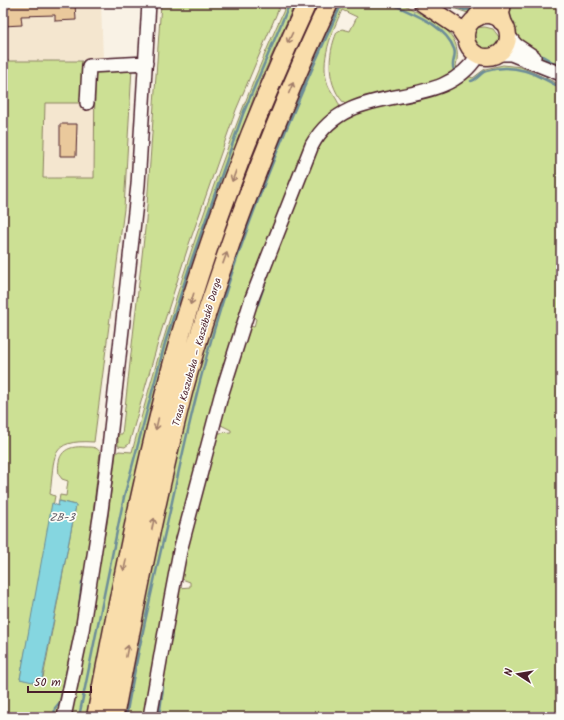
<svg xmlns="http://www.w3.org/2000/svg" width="564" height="720" viewBox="0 0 564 720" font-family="Kalam,sans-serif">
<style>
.built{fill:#f4e6cf}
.green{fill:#cce094;stroke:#8b8060}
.water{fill:#85d6e0;stroke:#6d8d98}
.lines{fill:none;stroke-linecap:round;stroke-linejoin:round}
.stream{stroke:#6d8d98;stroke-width:2.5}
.building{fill:#eac99c;stroke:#4a1f2b}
.minor-casing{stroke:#4a1f2b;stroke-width:16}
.major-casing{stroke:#4a1f2b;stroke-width:19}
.highway-casing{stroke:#4a1f2b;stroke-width:21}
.minor{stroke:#fdfcf7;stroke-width:13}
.major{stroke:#f9ddab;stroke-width:16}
.highway{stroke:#f9ddab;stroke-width:18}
.oneway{stroke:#a27e6b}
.labels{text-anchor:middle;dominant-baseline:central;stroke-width:3.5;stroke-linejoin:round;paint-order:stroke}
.street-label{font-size:10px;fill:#4a1f2b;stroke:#fdfcf7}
.water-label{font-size:11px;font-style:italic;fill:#5c5661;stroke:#fdfcf7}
</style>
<rect width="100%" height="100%" fill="#f9f2e5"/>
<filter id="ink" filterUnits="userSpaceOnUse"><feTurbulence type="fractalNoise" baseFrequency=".025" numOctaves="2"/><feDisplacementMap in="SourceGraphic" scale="8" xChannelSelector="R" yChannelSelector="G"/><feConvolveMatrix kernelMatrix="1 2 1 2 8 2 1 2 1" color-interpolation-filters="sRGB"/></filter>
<g filter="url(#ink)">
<path class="built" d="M 3,3 L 101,3 L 103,60 L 3,61 Z
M 45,102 L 96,103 L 94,179 L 43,177 Z"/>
<path class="green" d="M 161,3 L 277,3 L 279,8 L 236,110 L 189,244 L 161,332 L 129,444 L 125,447 L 118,446 L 118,434 L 122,434 L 146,220 Z
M 287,3 L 295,3 L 256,91 L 237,145 L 88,717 L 67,717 L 107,524 L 116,453 L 119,451 L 132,452 C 172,299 222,148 287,3 Z
M 340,3 C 354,3 389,0 399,3 C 406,5 413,10 419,13 C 442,25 463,36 456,66 L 459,70 L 443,80 L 346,105 C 326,86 327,55 337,32 L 342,29 L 350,31 L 357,17 L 342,10 C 332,32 319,61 328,85 C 331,93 340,101 340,110 L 326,122 L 241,322 L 147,717 L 122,717 C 145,601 165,485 198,371 C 235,245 284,122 340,3 Z
M 438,3 L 484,3 L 473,12 L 468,13 Z
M 508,3 L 561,3 L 561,68 C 533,54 503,39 508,3 Z
M 485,27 L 493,29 L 502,41 C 497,52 488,54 477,50 C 470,44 469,36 472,28 Z
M 3,61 L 82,61 L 81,103 L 45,103 L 43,178 L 94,178 L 95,70 L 132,68 L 124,209 L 94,442 C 48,439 55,457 50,494 L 55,496 L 20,679 L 42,683 L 76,505 L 60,501 L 58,506 L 60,495 L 66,496 L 68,481 L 62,479 L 59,475 C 56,454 65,445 86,447 C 92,447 97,447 100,452 L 81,619 L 60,717 L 3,717 Z
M 503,65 L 521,67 L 561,85 L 561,717 L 153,717 L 179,588 L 190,587 L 190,582 L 179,578 L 215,435 L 219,433 L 231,432 L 231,430 L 219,424 L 249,326 L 254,327 L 256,319 L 251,315 L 316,147 L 341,119 L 460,82 L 468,76 L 473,78 L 485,69 Z"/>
<path class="water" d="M 59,501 L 76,505 L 41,684 L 20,679 L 52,503 L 58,506 Z"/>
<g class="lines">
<path class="stream" d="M 390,3 C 412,14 445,24 454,49 C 457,57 450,63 454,70
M 450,5 L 465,10 L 474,9
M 510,17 L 516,36
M 539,54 L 561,67
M 471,81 C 477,80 480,73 486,71 C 515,62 536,74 561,88
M 255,307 L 258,304 L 269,271
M 79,608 L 82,582
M 169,643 L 171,639 L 175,605
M 54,717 L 55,708 L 60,702 L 73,644
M 79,717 L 124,497 L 165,343 L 193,256 L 243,114 L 290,3
M 126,717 C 138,648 154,580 170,511 C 185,442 200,374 221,307 C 253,203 296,102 342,3
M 159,717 L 163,688 L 162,681"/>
</g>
<path class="building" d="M 3,3 L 75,3 L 76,20 L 55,21 L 55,15 L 21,16 L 22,25 L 3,26 Z
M 60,124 L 77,124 L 76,156 L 60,156 Z"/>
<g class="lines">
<g class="minor-casing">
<path id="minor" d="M 508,35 L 516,45 L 534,57
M 498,54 L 511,54 L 561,74
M 87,103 L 89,66 L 146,63
M 64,717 L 82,631 L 101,511 L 109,447 L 138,185 L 149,3
M 150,717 L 170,604 L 180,551 L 221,396 L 252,298 L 312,145 C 351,75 440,117 478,55"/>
</g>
<g class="major-casing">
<path id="major" d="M 422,3 L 458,27 L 466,39
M466 36a21 21 0 1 1 42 0a21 21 0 1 1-42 0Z"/>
</g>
<g class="highway-casing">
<path id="highway" d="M 477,17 L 485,11 L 490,3
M 502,21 L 500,14 L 502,3
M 96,717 C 119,597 142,476 174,358 C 208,236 254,118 307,3
M 114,717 C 134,612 154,508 180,404 C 194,347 214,291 233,236 C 262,157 293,79 329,3"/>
</g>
<use href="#minor" class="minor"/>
<use href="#major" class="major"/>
<use href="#highway" class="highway"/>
</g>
<defs><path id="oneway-shaft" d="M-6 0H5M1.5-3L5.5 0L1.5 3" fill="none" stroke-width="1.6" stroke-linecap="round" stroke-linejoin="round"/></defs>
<g class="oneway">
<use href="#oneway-shaft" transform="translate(290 38) rotate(115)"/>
<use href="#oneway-shaft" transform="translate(291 88) rotate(-67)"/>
<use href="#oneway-shaft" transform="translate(234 176) rotate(110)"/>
<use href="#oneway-shaft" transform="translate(225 258) rotate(-70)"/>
<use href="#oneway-shaft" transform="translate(192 299) rotate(107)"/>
<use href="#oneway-shaft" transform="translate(157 424) rotate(103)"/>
<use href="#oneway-shaft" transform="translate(153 524) rotate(-78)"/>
<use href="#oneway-shaft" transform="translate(125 565) rotate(102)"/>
<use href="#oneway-shaft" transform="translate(127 651) rotate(-79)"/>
</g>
</g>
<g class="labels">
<g class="street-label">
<text transform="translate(197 352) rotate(-74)">Trasa Kaszubska – Kaszëbskô Darga</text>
</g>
<g class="water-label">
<text x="62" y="518">ZB-3</text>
</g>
</g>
<rect width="564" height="720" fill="none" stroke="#fdfcf7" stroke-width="16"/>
<rect x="8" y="8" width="548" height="704" fill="none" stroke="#4a1f2b" stroke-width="1.5" filter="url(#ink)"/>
<g transform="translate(518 674) rotate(282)" stroke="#fdfcf7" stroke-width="3" paint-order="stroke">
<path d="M0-3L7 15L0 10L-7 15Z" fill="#4a1f2b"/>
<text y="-6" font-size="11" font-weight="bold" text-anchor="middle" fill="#4a1f2b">N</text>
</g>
<path d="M28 686v6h63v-6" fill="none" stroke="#4a1f2b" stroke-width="2"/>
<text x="34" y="686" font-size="12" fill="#4a1f2b" stroke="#fdfcf7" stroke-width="3" paint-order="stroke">50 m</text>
</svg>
